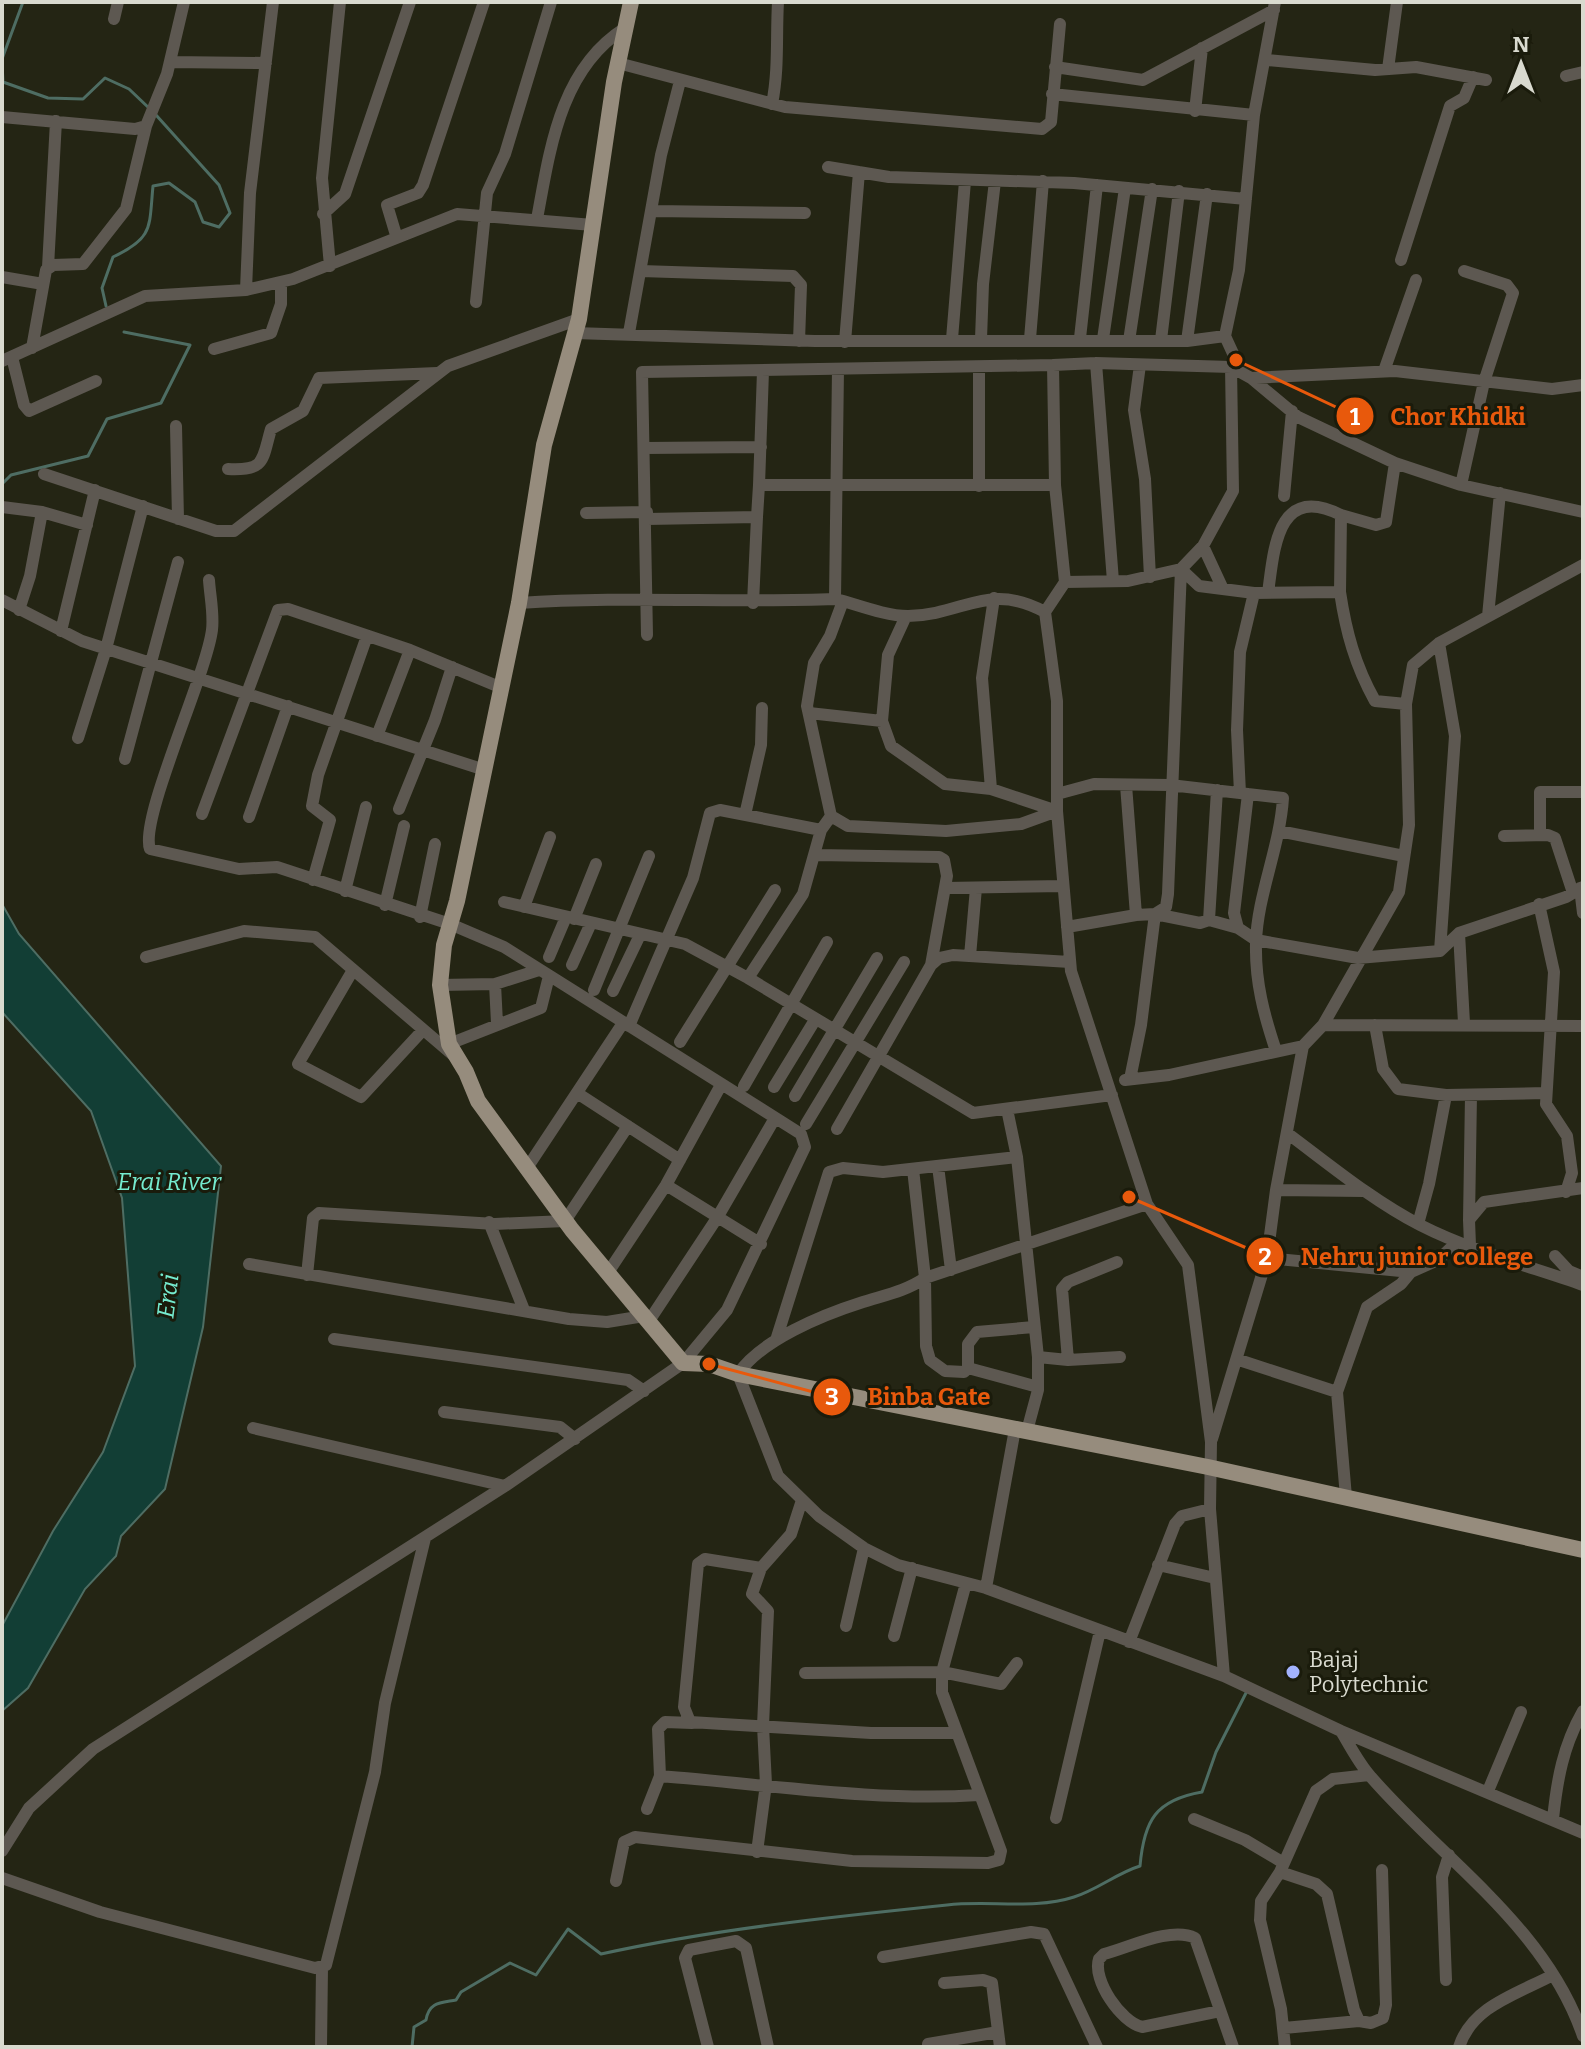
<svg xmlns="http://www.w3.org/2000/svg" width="1585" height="2049" viewBox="0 0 1585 2049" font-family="Bitter,serif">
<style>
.water{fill:#123e35;stroke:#4e6d63;stroke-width:2}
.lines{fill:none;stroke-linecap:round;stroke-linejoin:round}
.stream{stroke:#4e6d63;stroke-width:3}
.minor{stroke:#5d5851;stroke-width:12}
.major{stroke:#968c7d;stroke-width:16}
.poi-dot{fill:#a2b2fd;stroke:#1a1b0b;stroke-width:3}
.labels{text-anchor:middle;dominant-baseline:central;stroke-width:6;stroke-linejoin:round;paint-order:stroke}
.poi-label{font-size:22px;fill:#d9dacf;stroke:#1a1b0b;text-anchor:start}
.water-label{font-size:24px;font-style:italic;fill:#75ebcf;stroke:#1a1b0b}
.leader{fill:none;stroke:#e8590c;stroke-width:3}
.callout-dot{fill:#e8590c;stroke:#1a1b0b;stroke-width:3}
.mark-label{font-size:24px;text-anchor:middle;font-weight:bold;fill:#fff}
.callout-label{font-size:24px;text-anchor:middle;font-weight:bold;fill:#e8590c;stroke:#1a1b0b;stroke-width:6;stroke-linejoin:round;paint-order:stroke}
</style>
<rect width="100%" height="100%" fill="#242514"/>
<path class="water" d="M 2,904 L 19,934 L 221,1166 L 203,1327 L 165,1489 L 121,1536 L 116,1556 L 85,1589 L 28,1688 L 2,1711 L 2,1626 L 53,1531 L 103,1452 L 135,1366 L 122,1198 L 91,1111 L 2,1012 Z"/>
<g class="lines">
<path class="stream" d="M 2,59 L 23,2
M 2,63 L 3,82 L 48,98 L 83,99 L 105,78 L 129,89 L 150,109
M 106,306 L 102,288 L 113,257 C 154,238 149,227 153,186 L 169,183 L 195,202 L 203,222 L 219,227 L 230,213 L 219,185 L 156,115
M 2,484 L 11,475 L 88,456 L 107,419 L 161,403 L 190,345 L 124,332
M 412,2047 L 414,2027 L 426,2020 C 429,2002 440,2003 456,2000 L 461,1992 L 510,1963 L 536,1975 L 568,1929 L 601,1954 C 715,1929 831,1917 947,1905 C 989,1900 1034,1910 1074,1897 C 1097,1890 1117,1873 1140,1866 C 1144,1820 1156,1800 1202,1792 L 1216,1752 L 1247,1691"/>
<path class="minor" d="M 114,19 L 118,2
M 1267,60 L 1375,70 L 1416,67 L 1486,80
M 170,62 L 266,63
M 618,63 L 785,107 L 1042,129 L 1051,122 L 1060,24
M 1055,67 L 1143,80 L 1274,10
M 1388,69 L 1397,2
M 1566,76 L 1583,72
M 1052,94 L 1254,115
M 772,104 C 779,69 776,37 778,2
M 1195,111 L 1202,48
M 2,117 L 135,129 L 146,126 L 167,74 L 184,2
M 828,167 L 889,177 L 1074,183 L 1246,199
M 654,211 L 805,213
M 323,214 L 345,194 L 410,2
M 537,219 C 550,149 560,69 625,28
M 396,235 L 387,205 L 418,193 L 423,185 L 484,2
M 1401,260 L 1450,106 L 1464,98 L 1473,77
M 330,266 L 322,178 L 340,2
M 48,267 L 56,121
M 641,271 L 793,276 L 801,285 L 799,341
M 2,277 L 43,284
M 246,290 L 250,193 L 273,2
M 476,302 L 487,193 L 505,154 L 551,2
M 575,333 L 815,341 L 1187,341 L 1225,336
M 629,333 L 661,155 L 680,81
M 1080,338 L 1097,185
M 952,339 L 965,181
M 981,339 L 983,284 L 995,181
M 1030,339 L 1043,181
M 1103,339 L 1125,188
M 1161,340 L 1179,191
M 1129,341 L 1152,189
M 1187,341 L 1207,194
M 845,342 L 859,172
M 32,348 L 46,270 L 53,265 L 83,264 L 126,209 L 146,126
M 214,349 L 271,333 L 281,304 L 281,282
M 12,357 L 24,405 L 29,411 L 96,381
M 2,361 L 145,296 L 246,290 L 293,279 L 457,214 L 593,225
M 1096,363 L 1113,581
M 1140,365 L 1134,410 L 1145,479 L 1150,577
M 763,371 L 759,485 L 1055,485
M 1384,371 L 1416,280
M 1251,378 L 1298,417 L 1395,463 L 1461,485 L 1583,512
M 176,426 L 178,519
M 645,448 L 761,447
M 228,469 C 266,471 262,460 271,429 L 303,411 L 319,378 L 437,373
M 44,474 L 216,531 L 234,531 L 448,366 L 579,319
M 1461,485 L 1484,382 L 1513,293 L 1507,285 L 1464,271
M 979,486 L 979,367
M 1284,496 L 1292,411
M 2,507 L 42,512 L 87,525
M 586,513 L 647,512
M 647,519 L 757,517 L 759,485
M 1203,546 L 1222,587
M 1181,569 L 1199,586 L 1254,593 L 1340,592 C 1346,632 1355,665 1375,701 L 1406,704
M 1065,582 L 1055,485 L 1053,365 L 1096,363 L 1231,367 L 1251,378 L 1395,371 L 1552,389 L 1583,385
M 1340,592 L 1341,515 L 1376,525 L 1386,522 L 1395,463
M 1268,593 C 1274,549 1277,483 1341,515
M 836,599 C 858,605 886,616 908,616 C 964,615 988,581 1045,612
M 2,600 L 82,641 L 485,770
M 519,603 C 625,596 730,603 835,599 L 838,369
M 753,603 L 757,517
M 19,610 L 30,576 L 42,512
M 1488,616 L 1500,493
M 61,631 L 95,490
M 647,635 L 642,372 L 1053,365
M 1439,643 L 1455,736 L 1440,951
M 809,713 L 882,721 L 891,746 L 945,784 L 991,789 L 1057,811 L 1021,824 L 946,831 L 848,826 L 831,816
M 882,721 L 888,655 L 906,616
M 377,736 L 410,650
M 78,738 L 106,649 L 143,506
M 125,759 L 178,562
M 1126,785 L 1136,915
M 991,789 L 982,678 L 994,598
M 1240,793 L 1237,730 L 1240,652 L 1254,593
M 1057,794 L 1094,784 L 1170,785 L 1283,798 C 1280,847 1257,896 1256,943 C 1255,982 1264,1015 1276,1051
M 399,809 L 435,720 L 452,667
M 202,814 L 278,610 L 288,609 L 410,650 L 502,688
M 745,815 L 761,745 L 762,708
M 249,817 L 288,706
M 1279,831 L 1404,856
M 1540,835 L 1540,792 L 1583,792
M 1504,836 L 1548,835 L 1555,838 L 1573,893
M 816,855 L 939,857 L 944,860 L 947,876 L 931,965
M 313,880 L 330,820 L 312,806 L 318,775 L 367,636
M 945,888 L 1063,886
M 1580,888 L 1583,913
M 345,891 L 366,807
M 504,902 L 685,944 L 748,978 L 803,894 L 821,830 L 831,816 L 807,706 L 814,663 L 830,636 L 843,601
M 1539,904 L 1554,972 L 1546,1104 L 1567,1136 L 1572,1173 L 1566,1192
M 385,905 L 404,826
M 524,907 L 550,837
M 420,917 L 435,844
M 574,919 L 596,864
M 1209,920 L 1217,790
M 1067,927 L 1136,915 L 1155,914 L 1200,923 L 1209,920 L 1238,928 L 1256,940 L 1358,958 L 1440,951 L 1459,933 L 1566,897 L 1583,887
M 1238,928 L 1234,913 L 1248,794
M 1459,933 L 1464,1023
M 970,956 L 976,888
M 146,957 L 244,931 L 315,937 L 453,1055
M 549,957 L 566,917
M 572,965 L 591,923
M 353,970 L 298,1064 L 361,1097 L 423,1030
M 748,978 L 973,1113 L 1112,1095
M 495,984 L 497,1023
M 440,985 L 495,984 L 539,970
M 594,990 L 649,856
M 613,991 L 640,935
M 1323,1025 L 1583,1026
M 1375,1025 L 1383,1069 L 1398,1089 L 1446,1095 L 1546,1093
M 629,1026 L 693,878 L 710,813 L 720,810 L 821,830
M 680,1042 L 775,890
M 449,1044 L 541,1008 L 549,976
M 1130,1079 L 1141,1025 L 1155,914 L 1166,907 L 1168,894 L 1181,569
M 1125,1080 L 1169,1075 L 1303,1046
M 744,1086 L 827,942
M 774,1087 L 815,1020
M 577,1093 L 680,1160
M 795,1096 L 877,958
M 1007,1109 L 1017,1157 L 1038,1357 L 1038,1390 L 1027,1431
M 806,1124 L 904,962
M 837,1129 L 931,965 L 939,958 L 953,955 L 1070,962
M 1287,1133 C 1330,1165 1372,1200 1420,1225 C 1471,1251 1529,1266 1583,1285
M 938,1166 L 951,1270
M 527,1168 L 623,1023
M 913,1169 L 925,1278 L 926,1346 L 930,1360 L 945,1371 L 964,1372 L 968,1368 L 1038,1387
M 666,1185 L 761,1244
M 1276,1190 L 1364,1191
M 1147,1204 L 925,1278 C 906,1291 885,1295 863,1302 C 822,1315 761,1340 738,1374 L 778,1476 L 819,1516 L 864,1548 L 898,1565 L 986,1588 L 1224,1676 L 1341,1731 L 1583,1833
M 1469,1220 L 1471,1095
M 489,1222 L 524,1310
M 1418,1224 L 1429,1184 L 1446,1095
M 1470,1245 L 1469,1220 L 1484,1202 L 1583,1188
M 1555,1256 L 1569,1271 L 1583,1277
M 1267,1258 L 1411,1272
M 249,1264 L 569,1319 L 607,1322 L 644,1316
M 607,1274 L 666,1185 L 721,1085
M 307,1275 L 313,1218 L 319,1213 L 495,1224 L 565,1221 L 628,1126
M 649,1321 L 717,1218 L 775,1118
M 777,1337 L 829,1172 L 843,1168 L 883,1172 L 1017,1157
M 334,1339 L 628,1380 L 644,1391
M 1038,1357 L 1068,1360 L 1120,1357
M 1068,1360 L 1062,1289 L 1068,1282 L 1117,1262
M 1239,1360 L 1337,1392
M 968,1368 L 968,1344 L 977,1332 L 1034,1327
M 444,1412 L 560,1427 L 575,1439
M 253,1428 L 505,1486
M 1212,1439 L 1267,1258 L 1276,1190 L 1303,1046 L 1323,1025 L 1399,892 L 1409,825 L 1406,704 L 1413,665 L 1439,643 L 1583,565
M 1346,1497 L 1337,1392 L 1367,1307 L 1401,1284 L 1411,1272 L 1438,1260 L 1457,1242
M 1158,1565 L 1215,1578
M 761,1568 L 705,1559 L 698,1564 L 684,1707 L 690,1722 L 871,1733 L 957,1733
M 986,1588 L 1015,1429
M 846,1626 L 864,1548
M 894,1636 L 912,1568
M 1129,1642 L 1175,1524 L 1182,1516 L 1210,1509
M 805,1673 L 942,1672 L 1001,1684 L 1017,1663
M 1224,1676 L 1210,1509 L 1211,1442 L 1188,1265 L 1147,1204 L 1071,971 L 1057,811 L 1057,701 L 1045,612 L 1065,582 L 1128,581 L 1181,569 L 1203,546 L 1233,491 L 1231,367 L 1236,360 L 1225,336 L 1239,270 L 1254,115 L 1275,2
M 1341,1731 C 1350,1746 1359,1764 1371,1777 C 1444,1861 1546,1927 1583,2036
M 660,1776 C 766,1784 872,1802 979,1795
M 1488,1791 L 1521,1712
M 647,1809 L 660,1776 L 658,1729 L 665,1722 L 692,1723
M 1056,1818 L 1100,1631
M 1194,1819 L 1245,1840 L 1282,1862
M 1553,1819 C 1557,1780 1563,1746 1583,1711
M 2,1851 L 29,1808 L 93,1749 L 505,1486 L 683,1363 L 727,1310 L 805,1147 L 801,1134 L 504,947 L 450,924 L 277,867 L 239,869 L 150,849 C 139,819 206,676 212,630 C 214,614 210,596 209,580
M 757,1852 L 766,1784 L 763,1726 L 768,1611 L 752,1594 L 761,1568 L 791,1534 L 802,1500
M 1280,1872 L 1316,1884 L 1327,1894 L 1354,2010 L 1359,2021 L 1371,2023 L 1383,2018 L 1386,2005 L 1382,1870
M 2,1878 L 100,1912 L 315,1968 L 326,1965 L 375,1772 L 385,1703 L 425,1538
M 616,1881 L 624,1842 L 635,1837 L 852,1861 L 988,1863 L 999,1860 L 1001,1851 L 942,1692 L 942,1672 L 966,1583
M 883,1957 L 1031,1932 L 1044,1934 L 1097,2047
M 1446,1980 L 1442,1877 L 1449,1855
M 944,1983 L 983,1980 L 992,1983 L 1000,2047
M 1220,2011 L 1142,2027 C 1121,2022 1092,1980 1099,1959 L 1104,1954 C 1128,1948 1171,1926 1195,1938 L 1233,2047
M 1284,2028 L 1359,2021
M 928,2044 L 998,2032
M 321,2047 L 322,1968
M 708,2047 L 685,1958 L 689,1950 L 736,1941 L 746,1948 L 768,2047
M 1285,2047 L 1281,2009 L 1260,1920 L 1261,1901 L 1280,1872 L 1316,1791 L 1333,1779 L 1369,1775
M 1459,2047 C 1472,2006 1517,1994 1553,1975"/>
<path class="major" d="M 631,2 L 614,82 L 579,319 L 544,445 L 519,603 L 457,901 L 444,945 L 440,985 L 449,1044 L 466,1072 L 478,1101 L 572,1230 L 683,1363 L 709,1364 L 738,1374 L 1208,1467 L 1583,1550"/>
</g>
<circle class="poi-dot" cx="1293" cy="1672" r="8"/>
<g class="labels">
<g class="poi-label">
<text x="1309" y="1659">Bajaj<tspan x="1309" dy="25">Polytechnic</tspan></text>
</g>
<g class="water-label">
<text x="169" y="1182">Erai River</text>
<text transform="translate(168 1296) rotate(-83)">Erai</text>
</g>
</g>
<path class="leader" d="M1236 360L1355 416M1129 1197L1265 1256M709 1364L832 1397"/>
<g class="callout-dot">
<circle cx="1236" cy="360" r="8"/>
<circle cx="1129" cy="1197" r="8"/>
<circle cx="709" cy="1364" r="8"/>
<circle cx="1355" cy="416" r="20"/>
<circle cx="1265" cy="1256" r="20"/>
<circle cx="832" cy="1397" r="20"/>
</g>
<g class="mark-label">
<text x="1355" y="425">1</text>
<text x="1265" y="1265">2</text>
<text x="832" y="1405">3</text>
</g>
<g class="callout-label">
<text x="1458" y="425">Chor Khidki</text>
<text x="1417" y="1265">Nehru junior college</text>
<text x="929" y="1405">Binba Gate</text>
</g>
<rect width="1585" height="2049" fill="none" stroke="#d9dacf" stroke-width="8"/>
<g transform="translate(1521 64)" stroke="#1a1b0b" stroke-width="6" paint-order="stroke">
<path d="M0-6L14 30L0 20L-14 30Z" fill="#d9dacf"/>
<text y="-12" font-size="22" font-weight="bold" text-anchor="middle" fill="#d9dacf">N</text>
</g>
</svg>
